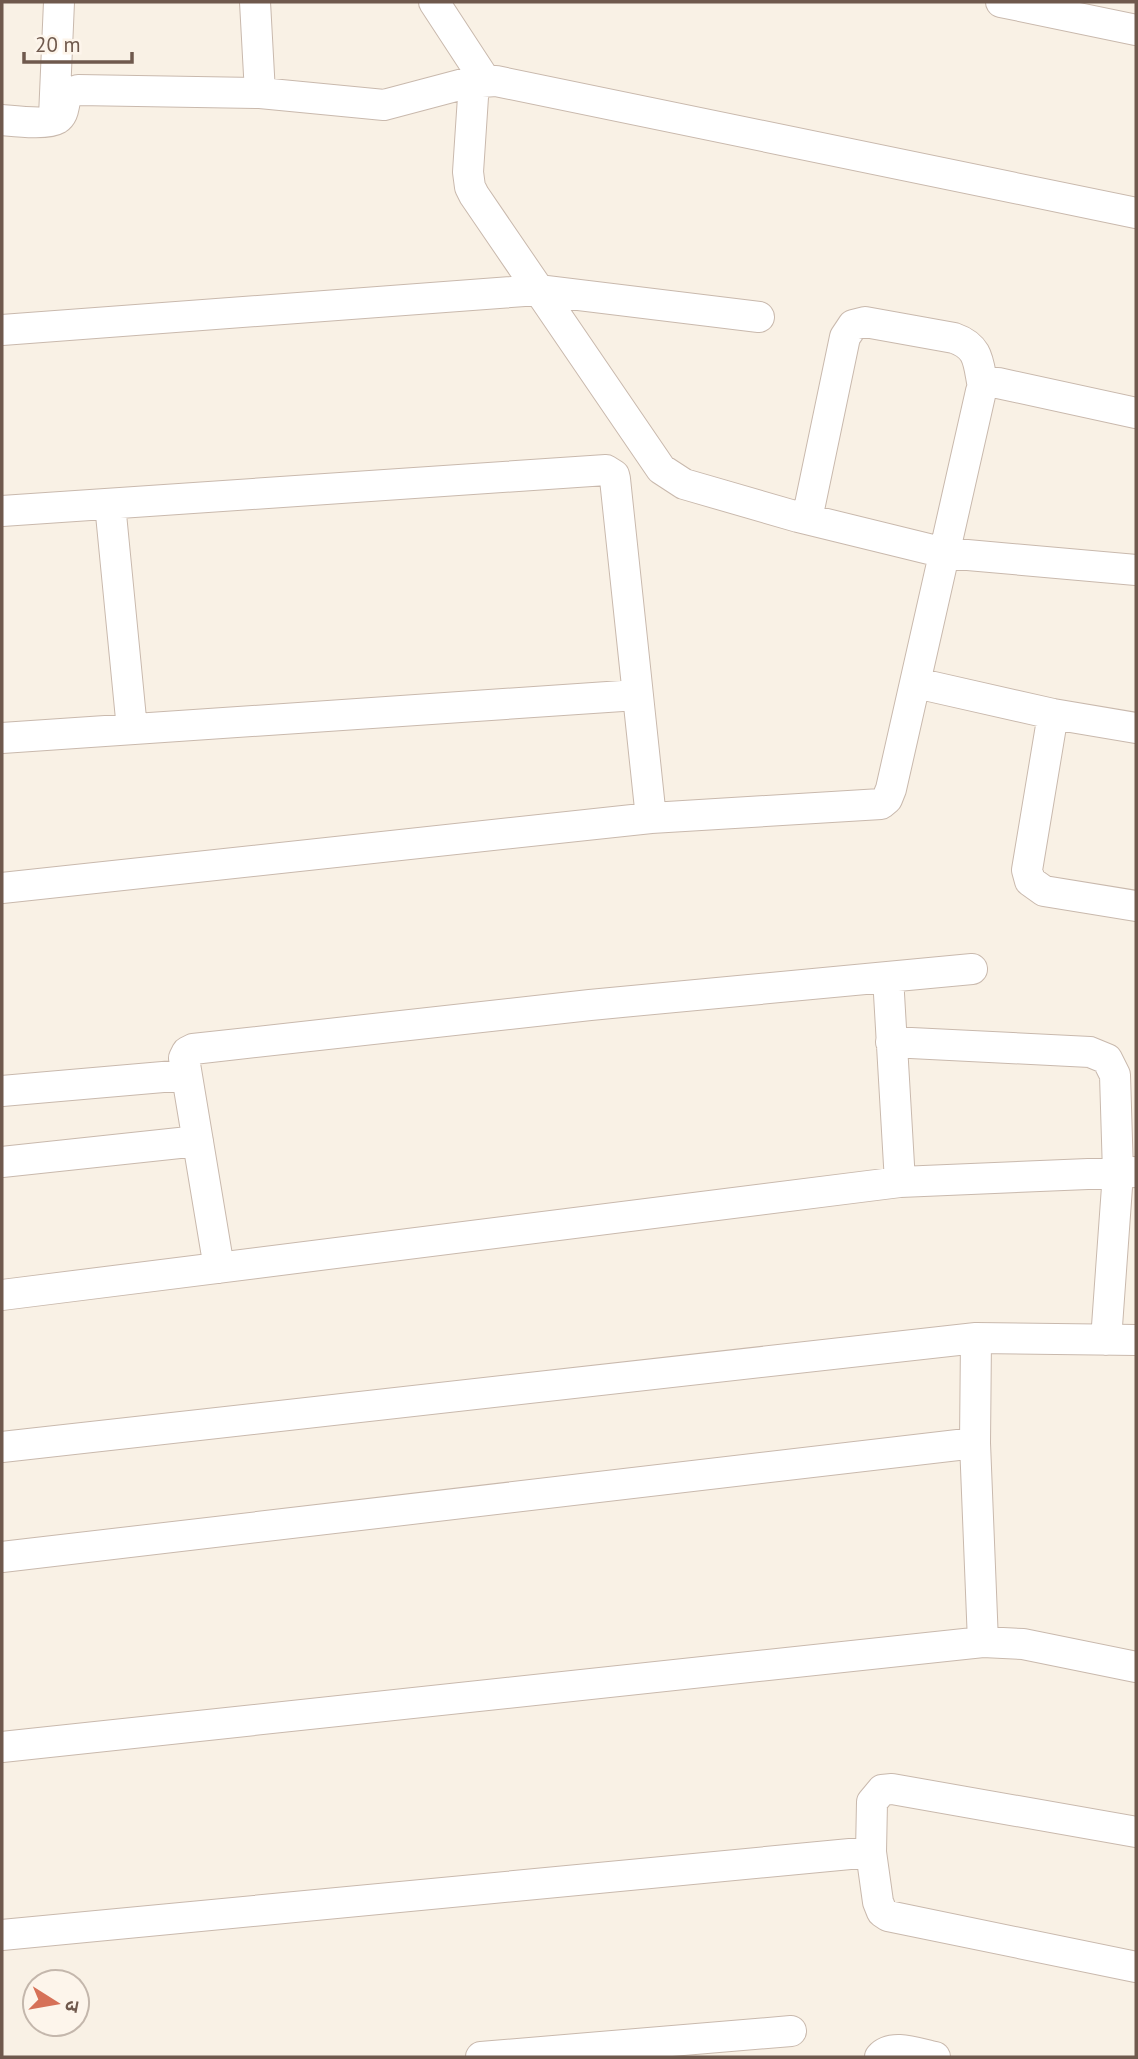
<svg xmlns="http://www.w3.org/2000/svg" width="1138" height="2059" viewBox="0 0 1138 2059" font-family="'PT Sans','Noto Sans Devanagari',sans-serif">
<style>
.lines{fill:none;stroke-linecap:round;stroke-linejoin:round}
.minor-casing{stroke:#c9b9ad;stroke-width:32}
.minor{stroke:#fff;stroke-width:30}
</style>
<rect width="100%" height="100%" fill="#f9f1e5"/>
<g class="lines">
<g class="minor-casing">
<path id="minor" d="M 255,2 L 260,93
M 434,2 L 485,80
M 1001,2 L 1136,30
M 474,82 L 468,172 L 470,187 L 474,195 L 661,469 L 684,484 L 798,517 L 945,553 L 1136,570
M 54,117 L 59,2
M 2,120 C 14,121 47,125 57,119 C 69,111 58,95 78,90 L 260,93 L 384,105 L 467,83 L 496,81 L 1136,213
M 2,330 L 538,290 L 759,317
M 110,504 L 132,729
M 2,511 L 606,470 L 614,475 L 615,479 L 651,818
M 807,519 L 845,337 L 853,325 L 865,322 L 954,338 C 980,347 978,363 983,387
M 916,683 L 1053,714 L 1136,728
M 1053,714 L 1027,870 L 1030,881 L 1044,891 L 1136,906
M 2,738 L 637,695
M 2,888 L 651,818 L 881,804 L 887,799 L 891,789 L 981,391 L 988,383 L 998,383 L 1136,413
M 888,977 L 900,1182
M 891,1042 L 1090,1052 L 1107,1059 L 1115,1075 L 1118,1173 L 1106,1340
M 2,1091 L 186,1075
M 2,1162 L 198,1141
M 219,1268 L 184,1058 L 187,1052 L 193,1049 L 590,1005 L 972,969
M 2,1295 L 900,1182 L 1136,1172
M 2,1447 L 976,1338
M 2,1557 L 975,1443
M 983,1642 L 975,1443 L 976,1338 L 1136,1340
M 2,1747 L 983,1642 L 1023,1644 L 1136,1667
M 1136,1832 L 892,1789 L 882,1790 L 872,1802 L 871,1852 L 878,1902 L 882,1912 L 888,1916 L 1136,1967
M 2,1935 L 871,1852
M 481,2057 L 791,2031
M 880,2057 C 892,2043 919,2054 935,2057"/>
</g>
<use href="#minor" class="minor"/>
</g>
<rect width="1138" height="2059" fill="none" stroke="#6f594d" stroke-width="7"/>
<g transform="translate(56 2003) rotate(101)"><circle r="33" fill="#fdf5eb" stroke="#c4b7ac" stroke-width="2"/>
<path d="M0-5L12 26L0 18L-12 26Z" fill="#d67158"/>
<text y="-10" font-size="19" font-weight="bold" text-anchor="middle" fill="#6f594d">उ</text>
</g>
<path d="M24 52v10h108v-10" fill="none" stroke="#6f594d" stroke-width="3.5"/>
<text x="35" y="52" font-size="21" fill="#6f594d" stroke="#fdf5eb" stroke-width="5" paint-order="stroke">20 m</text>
</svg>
